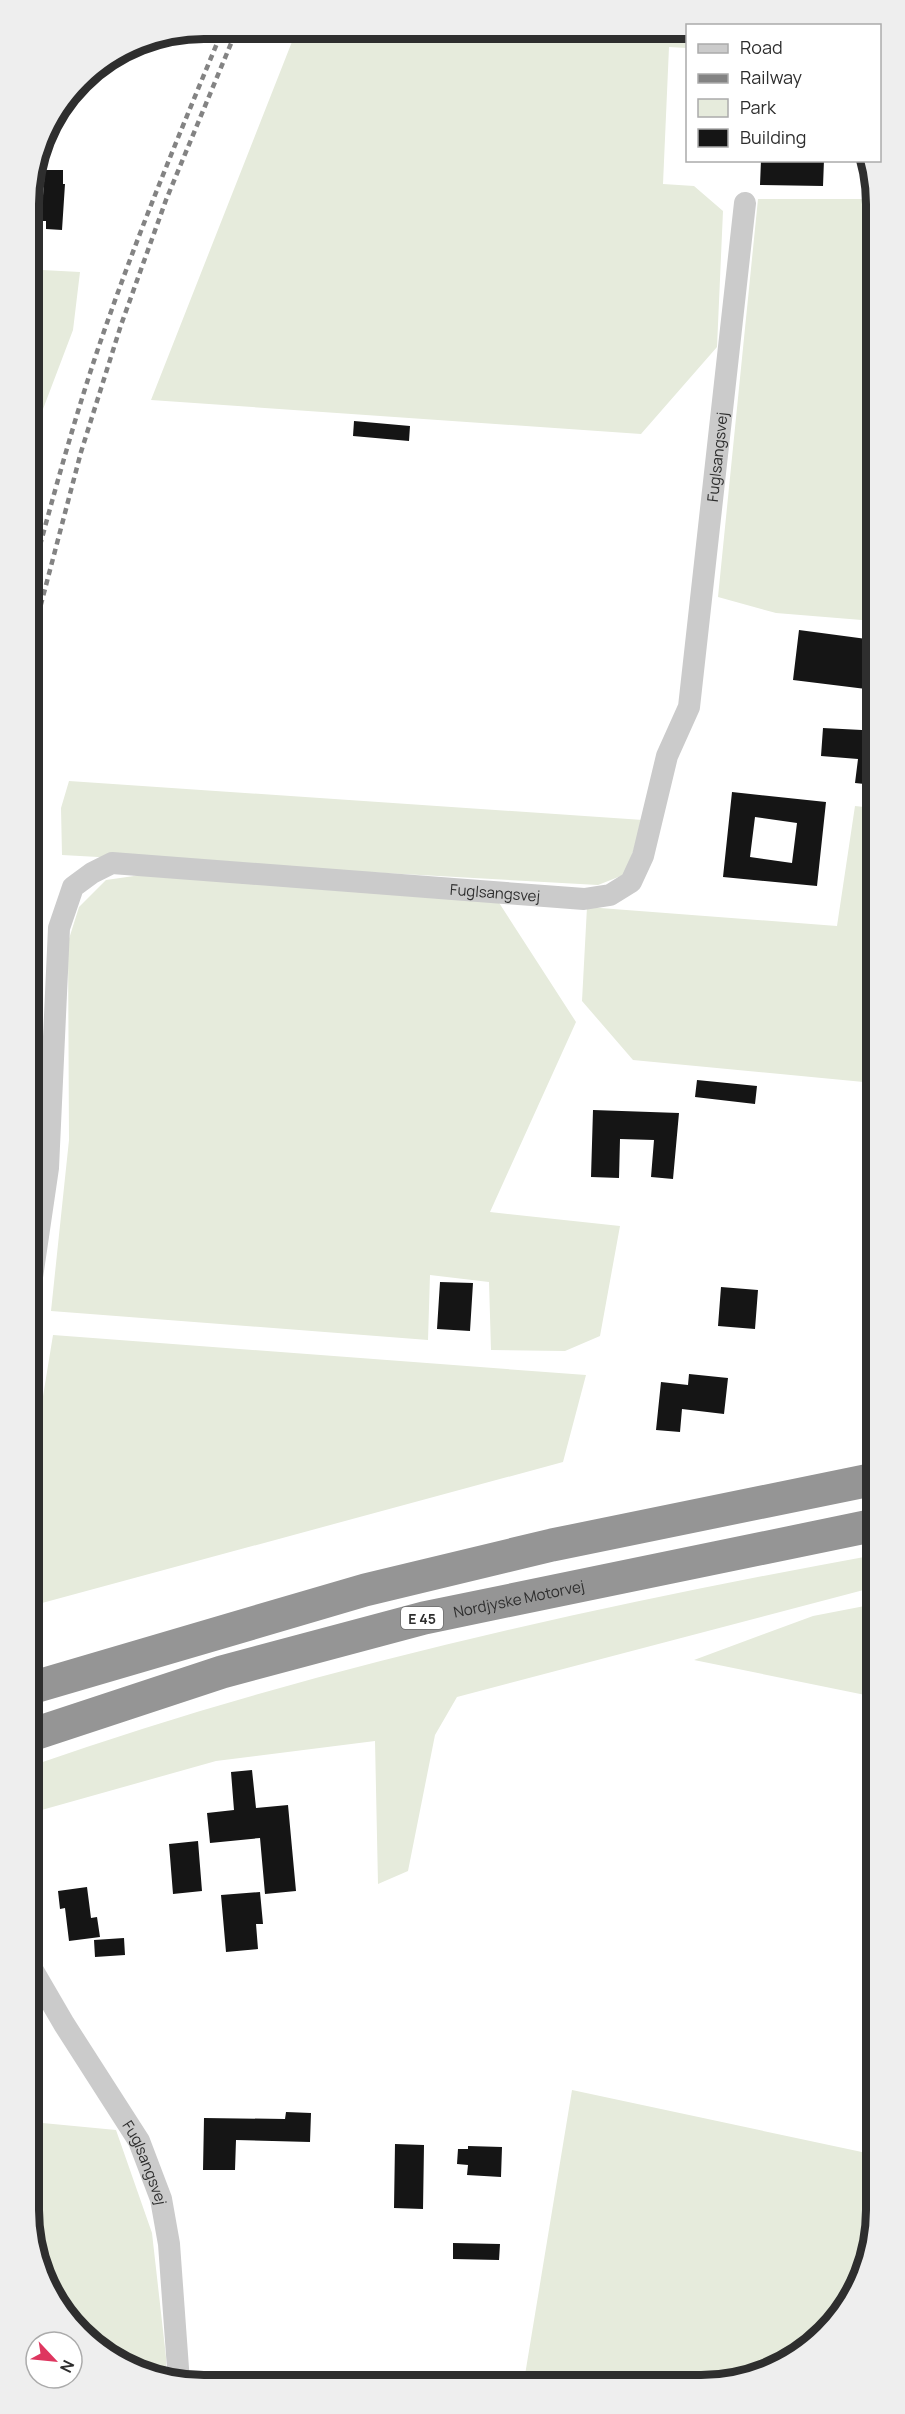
<svg xmlns="http://www.w3.org/2000/svg" width="905" height="2414" viewBox="0 0 905 2414" font-family="Manrope,sans-serif">
<style>
.green{fill:#e6ebdc}
.building{fill:#151515;fill-rule:evenodd}
.lines{fill:none;stroke-linecap:round;stroke-linejoin:round}
.minor{stroke:#cbcbcb;stroke-width:22}
.motorway{stroke:#959595;stroke-width:33}
.rail{stroke:#838383;stroke-width:4.5;stroke-dasharray:6 4.5;stroke-linecap:butt}
.labels{text-anchor:middle;dominant-baseline:central;stroke-width:6;stroke-linejoin:round;paint-order:stroke}
.shield{fill:#fff;stroke:#6d6d6d;stroke-width:1.5}
.shield-label{font-size:14px;font-weight:bold;fill:#2e2e2e}
.street-label{font-size:15px;fill:#2e2e2e;stroke:#fff}
.rim{fill:none;stroke:#2e2e2e;stroke-width:8}
</style>
<rect width="100%" height="100%" fill="#fff"/>
<path class="green" d="M 297,29 L 687,32 L 687,48 L 669,47 L 663,184 L 694,186 L 723,211 L 717,347 L 641,434 L 151,400 Z
M 758,199 L 873,199 L 874,621 L 776,613 L 718,597 Z
M 42,270 L 80,272 L 73,330 L 29,446 L 29,314 Z
M 69,781 L 643,820 L 626,874 L 598,885 L 62,855 L 61,808 Z
M 855,806 L 874,808 L 874,1083 L 633,1060 L 582,1001 L 587,907 L 837,926 Z
M 155,873 L 494,895 L 576,1022 L 490,1212 L 620,1226 L 600,1336 L 565,1351 L 491,1350 L 489,1282 L 430,1275 L 428,1340 L 51,1311 L 69,1140 L 68,942 L 79,907 L 106,880 Z
M 53,1335 L 586,1375 L 563,1462 L 31,1606 L 31,1470 Z
M 875,1555 L 875,1587 L 457,1697 L 435,1735 L 408,1871 L 378,1884 L 375,1741 L 216,1761 L 31,1813 L 31,1766 C 305,1670 590,1607 875,1555 Z
M 875,1604 L 875,1697 L 694,1660 L 813,1616 Z
M 572,2090 L 876,2155 L 876,2221 L 863,2277 L 833,2325 L 789,2362 L 735,2382 L 524,2381 Z
M 32,2122 L 116,2130 L 152,2233 L 166,2357 L 166,2381 L 126,2367 L 80,2334 L 52,2297 L 32,2244 Z"/>
<path class="building" d="M 761,160 L 824,160 L 823,186 L 760,185 Z
M 45,170 L 63,170 L 63,184 L 65,184 L 62,230 L 46,229 L 46,221 L 41,221 Z
M 354,421 L 410,426 L 409,441 L 353,436 Z
M 799,630 L 874,640 L 874,690 L 793,680 Z
M 864,720 L 874,721 L 874,785 L 855,783 L 858,759 L 821,756 L 823,728 L 862,730 Z
M 732,792 L 826,802 L 817,886 L 723,877 ZM 755,817 L 797,823 L 792,863 L 750,857 Z
M 697,1080 L 757,1086 L 755,1104 L 695,1097 Z
M 593,1110 L 679,1113 L 673,1179 L 651,1177 L 654,1140 L 620,1139 L 619,1178 L 591,1177 Z
M 440,1282 L 473,1283 L 470,1331 L 437,1329 Z
M 721,1287 L 758,1290 L 755,1329 L 718,1326 Z
M 689,1374 L 728,1378 L 724,1414 L 682,1409 L 680,1432 L 656,1430 L 661,1382 L 688,1385 Z
M 252,1770 L 256,1808 L 288,1805 L 296,1891 L 265,1894 L 260,1838 L 210,1843 L 207,1813 L 234,1810 L 231,1772 Z
M 198,1841 L 202,1891 L 173,1894 L 169,1844 Z
M 87,1887 L 91,1918 L 97,1917 L 100,1937 L 69,1941 L 65,1908 L 60,1909 L 58,1891 Z
M 260,1892 L 263,1924 L 256,1924 L 258,1949 L 226,1952 L 221,1895 Z
M 124,1938 L 125,1955 L 95,1957 L 94,1940 Z
M 286,2112 L 311,2113 L 310,2142 L 236,2140 L 235,2170 L 203,2170 L 204,2118 L 285,2119 Z
M 395,2144 L 424,2145 L 423,2209 L 394,2208 Z
M 468,2146 L 502,2147 L 501,2177 L 467,2175 L 468,2165 L 457,2164 L 458,2149 L 468,2149 Z
M 453,2243 L 500,2244 L 499,2260 L 453,2259 Z"/>
<g class="lines">
<g class="minor">
<path id="s1" d="M 31,1284 L 48,1168 L 59,928 L 73,887 L 92,873 L 112,863 L 584,899 L 610,895 L 631,882 L 643,856 L 667,756 L 689,707 L 745,203"/>
<path id="s2" d="M 32,1969 L 64,2024 L 139,2141 L 161,2199 L 169,2244 L 179,2382"/>
</g>
<g class="motorway">
<path d="M 31,1688 L 365,1590 L 552,1545 L 875,1479"/>
<path id="s3" d="M 31,1735 L 222,1672 L 424,1618 L 875,1525"/>
</g>
<path class="rail" d="M 29,586 C 53,497 77,407 108,320 C 143,221 183,125 223,29
M 30,646 L 81,452 L 121,325 L 166,200 L 237,29"/>
</g>
<g class="labels">
<rect class="shield" x="401" y="1607" width="42" height="22" rx="4.5"/>
<g class="shield-label">
<text x="422" y="1618">E 45</text>
</g>
<g class="street-label">
<text stroke="none"><textPath href="#s1" startOffset="1408">Fuglsangsvej</textPath></text>
<text stroke="none"><textPath href="#s1" startOffset="831">Fuglsangsvej</textPath></text>
<text stroke="none"><textPath href="#s3" startOffset="507">Nordjyske Motorvej</textPath></text>
<text stroke="none"><textPath href="#s2" startOffset="225">Fuglsangsvej</textPath></text>
</g>
</g>
<path d="M0 0H905V2414H0ZM204 39H701A165 165 0 0 1 866 204V2210A165 165 0 0 1 701 2375H204A165 165 0 0 1 39 2210V204A165 165 0 0 1 204 39Z" fill="#eee" fill-rule="evenodd"/>
<path class="rim" d="M204 39H701A165 165 0 0 1 866 204V2210A165 165 0 0 1 701 2375H204A165 165 0 0 1 39 2210V204A165 165 0 0 1 204 39Z"/>
<rect x="686" y="24" width="195" height="138" fill="#ffffff" stroke="#ababab" stroke-width="1.5"/>
<rect x="698" y="44" width="30" height="9" fill="#cbcbcb" stroke="#ababab" stroke-width="1.5"/>
<text x="740" y="54" font-size="18" fill="#2e2e2e">Road</text>
<rect x="698" y="74" width="30" height="9" fill="#838383" stroke="#ababab" stroke-width="1.5"/>
<text x="740" y="84" font-size="18" fill="#2e2e2e">Railway</text>
<rect x="698" y="99" width="30" height="18" fill="#e6ebdc" stroke="#ababab" stroke-width="1.5"/>
<text x="740" y="114" font-size="18" fill="#2e2e2e">Park</text>
<rect x="698" y="129" width="30" height="18" fill="#151515" stroke="#ababab" stroke-width="1.5"/>
<text x="740" y="144" font-size="18" fill="#2e2e2e">Building</text>
<g transform="translate(54 2360) rotate(116)"><circle r="28" fill="#ffffff" stroke="#ababab" stroke-width="1.5"/>
<path d="M0-4.5L10 22L0 15L-10 22Z" fill="#de365f"/>
<text y="-9" font-size="16" font-weight="bold" text-anchor="middle" fill="#2e2e2e">N</text>
</g>
</svg>
